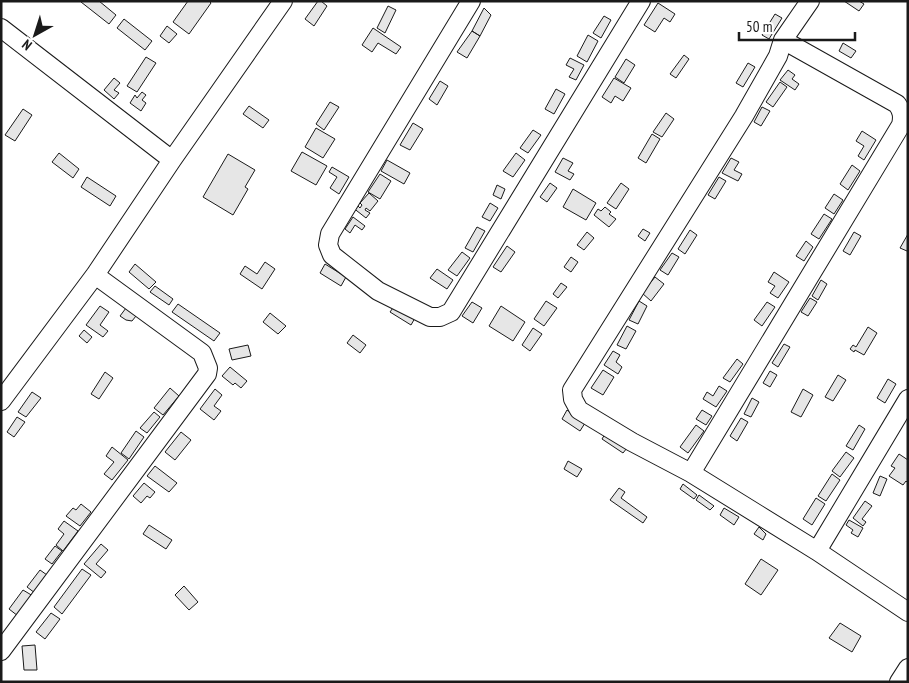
<svg xmlns="http://www.w3.org/2000/svg" width="909" height="683" viewBox="0 0 909 683" font-family="'PT Sans Narrow',sans-serif">
<style>
.building{fill:#e6e6e6;stroke:#1a1a1a}
.lines{fill:none;stroke-linecap:round;stroke-linejoin:round}
.minor-casing{stroke:#1a1a1a;stroke-width:20}
.minor{stroke:#fff;stroke-width:18}
</style>
<rect width="100%" height="100%" fill="#fff"/>
<path class="building" d="M 82,1 L 99,1 L 116,15 L 109,24 L 81,2 Z
M 188,1 L 209,1 L 211,3 L 189,34 L 173,22 Z
M 318,1 L 321,1 L 327,6 L 314,26 L 305,19 Z
M 844,1 L 859,1 L 864,4 L 859,11 Z
M 658,3 L 675,14 L 670,22 L 664,18 L 655,32 L 644,25 Z
M 388,6 L 396,10 L 385,33 L 377,28 Z
M 484,8 L 491,15 L 480,36 L 472,31 Z
M 775,14 L 782,18 L 769,39 L 762,35 Z
M 604,16 L 611,20 L 601,38 L 593,33 Z
M 124,19 L 152,41 L 145,50 L 117,28 Z
M 167,26 L 177,34 L 169,43 L 160,36 Z
M 373,28 L 401,47 L 396,54 L 378,43 L 372,52 L 362,45 Z
M 472,31 L 480,36 L 467,58 L 457,52 Z
M 588,35 L 598,41 L 587,62 L 577,56 Z
M 843,43 L 856,51 L 851,58 L 839,51 Z
M 684,55 L 689,59 L 676,78 L 670,74 Z
M 146,57 L 156,63 L 137,92 L 127,86 Z
M 570,58 L 584,65 L 576,80 L 569,77 L 574,69 L 566,65 Z
M 626,59 L 635,65 L 624,83 L 615,77 Z
M 748,63 L 755,67 L 743,87 L 736,83 Z
M 788,70 L 795,75 L 792,79 L 799,84 L 795,90 L 780,80 Z
M 114,78 L 120,83 L 114,90 L 119,93 L 114,99 L 104,90 Z
M 614,78 L 631,88 L 623,101 L 615,96 L 611,103 L 602,97 Z
M 440,81 L 448,86 L 437,105 L 429,99 Z
M 780,82 L 787,87 L 773,107 L 766,102 Z
M 556,89 L 565,94 L 554,114 L 545,109 Z
M 142,92 L 146,95 L 142,100 L 146,103 L 141,111 L 130,103 L 135,95 L 137,98 Z
M 330,102 L 339,107 L 324,130 L 316,124 Z
M 249,106 L 269,120 L 263,128 L 243,114 Z
M 762,107 L 770,111 L 761,126 L 754,122 Z
M 23,109 L 32,115 L 15,141 L 5,135 Z
M 666,113 L 674,119 L 662,137 L 653,132 Z
M 413,123 L 423,129 L 410,150 L 400,145 Z
M 316,128 L 335,139 L 323,158 L 305,147 Z
M 533,130 L 541,135 L 528,153 L 520,148 Z
M 862,131 L 876,140 L 864,160 L 858,156 L 864,146 L 856,141 Z
M 652,134 L 660,139 L 646,163 L 638,158 Z
M 302,152 L 327,166 L 316,185 L 291,171 Z
M 59,153 L 79,169 L 73,178 L 52,162 Z
M 516,153 L 525,160 L 513,177 L 503,171 Z
M 228,154 L 255,170 L 245,187 L 248,189 L 233,215 L 203,197 Z
M 563,158 L 573,163 L 568,171 L 574,174 L 570,180 L 555,172 Z
M 731,158 L 739,162 L 734,170 L 742,174 L 738,181 L 722,173 Z
M 387,160 L 410,173 L 404,184 L 381,171 Z
M 852,165 L 860,171 L 848,190 L 840,184 Z
M 332,167 L 349,177 L 339,194 L 330,188 L 337,177 L 329,172 Z
M 380,174 L 391,181 L 380,199 L 368,192 Z
M 87,177 L 116,196 L 110,206 L 81,187 Z
M 719,177 L 726,181 L 715,199 L 708,195 Z
M 550,183 L 557,188 L 547,202 L 540,197 Z
M 621,183 L 629,189 L 616,209 L 607,203 Z
M 497,185 L 505,189 L 501,199 L 493,195 Z
M 573,189 L 596,203 L 586,220 L 563,207 Z
M 369,193 L 378,201 L 370,211 L 366,208 L 365,210 L 370,213 L 366,218 L 352,207 L 355,203 L 360,208 L 362,205 L 360,203 Z
M 834,194 L 843,200 L 834,214 L 825,208 Z
M 490,203 L 498,208 L 490,221 L 482,217 Z
M 605,207 L 611,212 L 609,214 L 616,219 L 609,227 L 594,215 L 598,209 L 601,211 Z
M 824,214 L 832,219 L 819,239 L 811,234 Z
M 353,217 L 365,226 L 362,230 L 355,225 L 350,233 L 345,229 Z
M 477,227 L 485,231 L 473,252 L 465,248 Z
M 643,229 L 650,233 L 645,241 L 638,236 Z
M 690,230 L 697,235 L 685,254 L 678,249 Z
M 587,232 L 594,238 L 584,250 L 577,245 Z
M 854,232 L 861,236 L 850,255 L 843,251 Z
M 908,234 L 908,250 L 907,251 L 900,248 Z
M 806,241 L 813,247 L 804,261 L 796,256 Z
M 507,246 L 515,252 L 501,272 L 493,267 Z
M 462,252 L 470,258 L 457,276 L 448,270 Z
M 672,253 L 679,257 L 668,275 L 660,270 Z
M 571,257 L 578,262 L 571,272 L 564,267 Z
M 265,262 L 275,269 L 262,289 L 240,274 L 245,266 L 257,274 Z
M 135,264 L 156,282 L 149,289 L 129,272 Z
M 325,264 L 346,277 L 341,286 L 320,273 Z
M 437,269 L 453,280 L 447,289 L 430,278 Z
M 774,272 L 789,282 L 778,298 L 770,293 L 775,286 L 768,282 Z
M 655,277 L 664,284 L 651,301 L 642,293 Z
M 821,280 L 827,284 L 818,300 L 812,296 Z
M 561,283 L 567,287 L 558,298 L 553,294 Z
M 155,286 L 173,299 L 169,305 L 150,292 Z
M 810,298 L 817,302 L 808,316 L 801,312 Z
M 546,301 L 557,308 L 544,326 L 534,319 Z
M 639,301 L 647,306 L 638,324 L 629,320 Z
M 472,302 L 482,308 L 473,323 L 462,316 Z
M 767,302 L 775,307 L 762,326 L 754,320 Z
M 178,304 L 220,333 L 214,341 L 172,312 Z
M 395,305 L 415,318 L 411,325 L 390,312 Z
M 100,306 L 109,312 L 100,325 L 108,331 L 103,337 L 86,325 Z
M 501,306 L 525,322 L 513,341 L 489,326 Z
M 126,308 L 136,316 L 132,321 L 126,320 L 120,316 Z
M 270,313 L 286,326 L 278,334 L 263,322 Z
M 627,326 L 636,331 L 626,349 L 617,345 Z
M 868,327 L 877,333 L 864,355 L 855,350 L 854,352 L 850,349 L 853,345 L 856,347 Z
M 533,328 L 542,334 L 530,351 L 522,345 Z
M 84,330 L 92,337 L 87,343 L 79,336 Z
M 353,335 L 366,345 L 360,353 L 347,343 Z
M 784,344 L 790,347 L 778,367 L 772,363 Z
M 248,345 L 251,356 L 232,360 L 229,349 Z
M 613,351 L 620,355 L 616,362 L 622,367 L 618,374 L 604,365 Z
M 737,359 L 743,364 L 730,382 L 723,378 Z
M 230,367 L 247,381 L 241,388 L 235,383 L 233,385 L 222,376 Z
M 603,370 L 614,377 L 603,395 L 591,388 Z
M 770,371 L 777,375 L 770,387 L 763,383 Z
M 105,372 L 113,378 L 99,399 L 91,394 Z
M 838,375 L 846,380 L 833,401 L 825,397 Z
M 888,379 L 896,384 L 885,403 L 877,398 Z
M 719,386 L 727,391 L 716,407 L 703,399 L 707,392 L 713,396 Z
M 170,388 L 179,396 L 163,415 L 154,408 Z
M 215,389 L 222,395 L 214,406 L 221,411 L 214,420 L 200,409 Z
M 803,389 L 813,395 L 801,417 L 791,412 Z
M 32,392 L 41,398 L 26,417 L 18,412 Z
M 752,398 L 759,402 L 751,417 L 744,414 Z
M 567,410 L 585,423 L 580,431 L 562,419 Z
M 702,410 L 712,416 L 706,425 L 696,419 Z
M 154,412 L 160,417 L 147,433 L 140,428 Z
M 17,417 L 25,422 L 14,437 L 7,432 Z
M 741,418 L 748,422 L 737,441 L 730,436 Z
M 696,425 L 704,431 L 688,453 L 680,447 Z
M 859,425 L 865,429 L 853,450 L 846,446 Z
M 136,431 L 144,437 L 129,459 L 121,453 Z
M 181,432 L 191,440 L 175,460 L 165,452 Z
M 605,434 L 627,448 L 623,453 L 602,439 Z
M 112,447 L 128,460 L 112,480 L 104,474 L 114,462 L 106,456 Z
M 846,452 L 854,458 L 840,477 L 832,471 Z
M 899,454 L 908,460 L 908,483 L 906,481 L 903,485 L 889,476 L 895,468 L 891,466 Z
M 568,461 L 582,469 L 577,477 L 564,469 Z
M 155,466 L 177,483 L 169,492 L 147,476 Z
M 832,474 L 840,480 L 826,501 L 818,496 Z
M 880,476 L 887,479 L 880,496 L 873,493 Z
M 144,483 L 155,492 L 150,498 L 147,496 L 141,503 L 133,496 Z
M 683,484 L 697,495 L 694,499 L 680,489 Z
M 619,488 L 625,492 L 621,498 L 647,517 L 643,523 L 610,500 Z
M 699,495 L 714,506 L 710,510 L 696,500 Z
M 816,498 L 825,504 L 812,525 L 803,519 Z
M 865,501 L 872,506 L 862,519 L 866,522 L 863,526 L 853,518 Z
M 81,504 L 91,512 L 80,526 L 66,516 L 73,508 L 76,510 Z
M 724,508 L 739,517 L 734,525 L 720,515 Z
M 849,520 L 863,528 L 858,537 L 851,533 L 853,530 L 846,525 Z
M 64,521 L 78,531 L 63,551 L 56,545 L 64,534 L 58,529 Z
M 149,525 L 172,540 L 166,549 L 143,534 Z
M 759,527 L 766,534 L 763,540 L 754,534 Z
M 101,544 L 108,550 L 96,564 L 106,572 L 101,578 L 84,564 Z
M 55,546 L 62,551 L 52,564 L 45,559 Z
M 761,559 L 778,570 L 761,595 L 745,584 Z
M 82,569 L 91,575 L 62,614 L 54,607 Z
M 40,570 L 47,575 L 35,593 L 27,587 Z
M 184,586 L 198,602 L 189,610 L 175,595 Z
M 23,590 L 33,596 L 18,616 L 9,609 Z
M 51,613 L 60,619 L 45,639 L 36,632 Z
M 840,623 L 861,636 L 852,652 L 829,638 Z
M 35,645 L 37,670 L 24,670 L 22,646 Z"/>
<g class="lines">
<g class="minor-casing">
<path id="minor" d="M 471,1 L 330,234 L 328,245 L 332,255 L 378,291 L 430,317 L 440,317 L 451,312 L 641,1
M 810,1 L 783,40 L 778,56 L 744,116 L 572,390 L 573,399 L 579,410 L 632,442 L 691,473 L 817,551 L 908,612
M 1,28 L 172,160
M 1,401 L 95,275 L 172,160 L 283,1
M 691,473 L 901,125 C 903,116 902,111 897,104 L 783,40
M 817,551 L 908,399
M 1,651 L 207,374 L 208,368 L 202,353 L 95,275
M 899,682 L 908,668"/>
</g>
<use href="#minor" class="minor"/>
</g>
<rect width="909" height="683" fill="none" stroke="#1a1a1a" stroke-width="5"/>
<g transform="translate(35 35) rotate(219)" stroke="#ffffff" stroke-width="4" paint-order="stroke">
<path d="M0-4L9 19L0 12L-9 19Z" fill="#1a1a1a"/>
<text y="-8" font-size="14" font-weight="bold" text-anchor="middle" fill="#1a1a1a">N</text>
</g>
<path d="M739 32v8h116v-8" fill="none" stroke="#1a1a1a" stroke-width="2.5"/>
<text x="746" y="32" font-size="15" fill="#1a1a1a" stroke="#ffffff" stroke-width="4" paint-order="stroke">50 m</text>
</svg>
